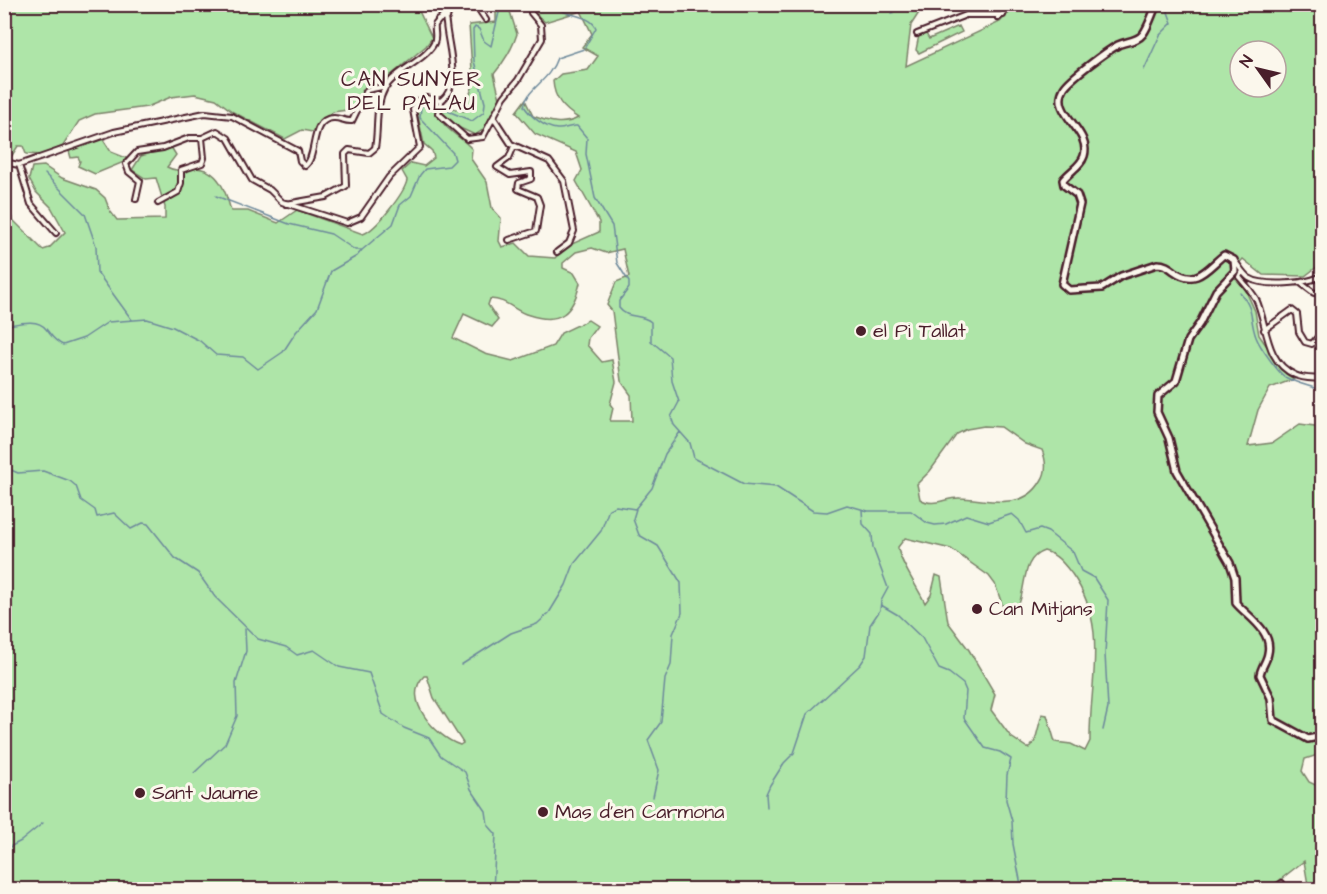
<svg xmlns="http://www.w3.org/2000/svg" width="1327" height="894" viewBox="0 0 1327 894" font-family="'Architects Daughter',sans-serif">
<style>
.green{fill:#aee5a8;stroke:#7c826a;stroke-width:1.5;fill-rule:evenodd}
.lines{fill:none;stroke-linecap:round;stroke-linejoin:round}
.stream{stroke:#6d899b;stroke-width:1.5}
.street-casing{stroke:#4a1f2b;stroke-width:8}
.secondary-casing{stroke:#4a1f2b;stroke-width:10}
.street{stroke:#fbf7ec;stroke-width:4}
.secondary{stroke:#fbf7ec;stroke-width:5}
.poi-dot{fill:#4a1f2b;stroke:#fbf7ec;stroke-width:2}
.labels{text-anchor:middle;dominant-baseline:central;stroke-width:6;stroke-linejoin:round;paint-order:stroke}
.poi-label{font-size:20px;fill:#4a1f2b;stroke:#fbf7ec;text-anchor:start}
.neighbourhood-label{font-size:21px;letter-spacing:1.5px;fill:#4a1f2b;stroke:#fbf7ec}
</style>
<rect width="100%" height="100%" fill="#fbf7ec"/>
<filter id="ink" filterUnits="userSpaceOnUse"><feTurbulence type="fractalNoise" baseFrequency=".0167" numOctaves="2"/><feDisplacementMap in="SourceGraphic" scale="12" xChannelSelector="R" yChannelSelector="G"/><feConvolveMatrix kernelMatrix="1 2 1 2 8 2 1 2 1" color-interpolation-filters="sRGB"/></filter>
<g filter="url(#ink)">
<path class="green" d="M 4,5 L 416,5 L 432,38 L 426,46 L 385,80 L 362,91 L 354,109 L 333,112 L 312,132 L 302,130 L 285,139 L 233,112 L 216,99 L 195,94 L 171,97 L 147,107 L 95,114 L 79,121 L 63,146 L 44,155 L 26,154 L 23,146 L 18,146 L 9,160 L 4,158 Z
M 496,5 L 508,5 L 517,34 C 513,47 503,63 494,74 L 500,99 L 484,129 L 475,135 L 460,128 L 441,112 L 442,106 L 464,111 L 473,85 L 469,25 L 496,22 Z
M 535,5 L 924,5 L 911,25 L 906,66 L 1000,22 L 1017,5 L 1322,5 L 1322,263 L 1305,276 L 1263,275 L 1243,259 L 1232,271 L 1245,289 L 1255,311 L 1259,335 L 1286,374 L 1294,379 L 1270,388 L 1258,410 L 1248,446 L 1272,443 L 1300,424 L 1322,427 L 1322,750 L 1321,754 L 1305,759 L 1302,771 L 1309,782 L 1322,788 L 1322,884 L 1308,885 L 1304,861 L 1267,890 L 5,889 L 4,316 L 11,309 L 4,293 L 4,182 L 12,219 L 43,250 L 49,248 L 65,232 L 51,207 L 36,192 L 29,179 L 32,167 L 44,166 L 62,178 L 96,190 L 105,198 L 110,211 L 117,220 L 165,219 L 165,207 L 156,178 L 146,179 L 132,170 L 141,156 L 171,147 L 176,155 L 167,167 C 178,173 183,168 194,168 C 219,168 226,192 231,211 L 248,211 L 278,223 L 297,210 L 363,234 C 376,230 405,192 407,180 L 402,171 L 411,163 L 424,166 L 434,158 L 432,151 L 424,144 L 417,112 L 418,105 L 427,100 L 436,104 C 440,131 456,131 472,149 L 471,159 L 487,182 L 492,208 L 501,218 L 499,241 L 502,247 L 516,243 L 529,256 L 555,258 L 565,247 L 599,232 L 599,222 L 576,181 L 582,170 L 576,152 L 535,134 L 516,112 L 525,100 L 533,116 C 549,122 563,126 578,118 C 564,109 554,99 553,81 L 561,74 L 588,70 L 598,56 L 582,47 L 592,34 L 581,11 L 545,22 L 538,16 ZM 1240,51 L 1276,51 L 1276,87 L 1240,87 ZM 592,248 L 606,253 L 623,249 L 629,277 L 616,282 L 607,305 L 612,311 L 621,381 L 631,395 L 632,421 L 610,421 L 613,408 L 610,404 L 616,382 L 612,360 L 602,362 L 587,345 L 588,338 L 597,326 L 588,320 L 561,333 L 553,346 L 513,361 L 485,354 L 453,338 L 464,314 L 492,327 L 498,320 L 488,305 L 490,299 C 507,299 514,311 529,315 C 560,325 573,313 580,283 L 574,273 L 563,268 L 563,263 L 576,252 ZM 984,426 L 1001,427 L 1025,444 L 1042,450 C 1046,460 1047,472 1041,481 C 1023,512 989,499 960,498 C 946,497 934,508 920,499 L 917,484 L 930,471 L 957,434 L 967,429 ZM 905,538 L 951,549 L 989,576 L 995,584 L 1003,607 L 1012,615 C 1030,596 1017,560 1044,551 C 1057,554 1064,564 1072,574 C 1110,628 1089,680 1090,741 L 1085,751 L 1071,744 L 1055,742 L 1047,715 L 1042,714 L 1035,741 L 1029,749 L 1011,737 L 991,710 L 995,694 L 969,650 L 948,622 L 941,577 L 936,575 L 931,595 L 925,603 C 918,588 898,559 898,547 ZM 424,676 L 427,676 L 434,698 L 463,743 L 460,745 C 436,737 401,699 424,676 Z
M 959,26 L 962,32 L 919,53 L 916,50 L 919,35 L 925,32 L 929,39 Z
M 102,138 L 111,152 L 126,158 L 124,162 L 95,174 L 78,166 L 80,161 L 78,157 L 71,158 L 69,151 Z"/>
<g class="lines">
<path class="stream" d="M 552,4 C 562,17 590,13 596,28 L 584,49 L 557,58 C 549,82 528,87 524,106 C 530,116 545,128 557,129 C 564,130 570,125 577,126 L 587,138 L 586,154 L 595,198 L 612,226 L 617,263 L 629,282 L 629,288 L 619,301 L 619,308 C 628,320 640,313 651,322 L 651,341 L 670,357 L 672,381 L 679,402 L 671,417 L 674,425 L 690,443 L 694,458 L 744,484 L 776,487 L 813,511 L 827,512 L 847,505 L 868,511 L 911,511 L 927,523 L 935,525 L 946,524 L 966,515 L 989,522 L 1012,514 L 1019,520 L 1026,533 L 1040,529 L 1048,532 L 1073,552 L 1081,571 L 1094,578 L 1108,600 L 1105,654 L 1108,708 L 1103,730
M 892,14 L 899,4
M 1144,70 L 1160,35 L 1172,23 L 1168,12 L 1170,4
M 45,174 L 85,214 L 96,246 L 97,272 L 132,320
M 216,196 L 289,224 L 331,234 L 355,250 L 362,250 L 393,224 L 400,205 L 411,196 L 420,175 L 425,169 L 449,166 L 455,160 L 453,153 L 420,118 L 421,106 L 431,104 L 472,121 L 484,112 L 485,103 L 474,61 L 473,30 L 475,27 L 479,29 L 484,41 L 491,46 L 501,4
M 1240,293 C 1255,310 1249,318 1256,337 C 1259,345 1279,375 1287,378 C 1298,384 1311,386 1322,391
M 4,326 C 17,324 37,317 46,329 C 52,336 54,341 63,345 L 84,338 L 108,322 L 147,319 L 173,327 L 200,341 L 216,355 L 243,357 L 258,369 L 283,352 L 296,332 L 317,309 L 331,271 L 357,256 L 362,250
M 4,457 L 11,470 L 18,473 L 43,471 L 70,481 L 76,486 L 81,500 L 95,510 L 97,517 L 114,513 L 131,529 L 143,523 L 148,524 L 175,558 L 198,573 L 215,597 L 258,639 L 286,647 L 297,655 L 314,650 L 339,667 L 369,673 L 383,714 L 404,728 L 429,738 L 441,756 L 465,772 L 471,789 L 486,811 L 488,825 L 496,834 L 493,890
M 636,509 L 633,519 L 639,535 L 658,546 L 681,583 L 682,613 L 673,634 L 671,665 L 665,679 L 661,722 L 648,740 L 659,770 L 653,797
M 881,605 L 898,615 L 922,638 L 939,669 L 949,673 L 963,684 L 966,691 L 964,718 L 985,748 L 1000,752 L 1011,759 L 1007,775 L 1006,800 L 1012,821 L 1013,844 L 1022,890
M 461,665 L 511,633 L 537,624 L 549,613 L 566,585 L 574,564 L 601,531 L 609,509 L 616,506 L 635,509 L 652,488 L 665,454 L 680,432
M 194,773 L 225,744 L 237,716 L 236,683 L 246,651 L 245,629
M 767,807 L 766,794 L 770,785 L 784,763 L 794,753 L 807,714 L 860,665 L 866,656 L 870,625 L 880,610 L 881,601 L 888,588 L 873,548 L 872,534 L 863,524 L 862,510
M 4,850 L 21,841 L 43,823"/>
<g class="street-casing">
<path id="street" d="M 475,4 L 486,20
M 445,12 L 453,4
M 444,13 L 448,14 L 447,18 L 443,17 Z
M 998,18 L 1013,4
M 438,20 L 445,18 L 446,24 C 448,48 462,85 441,101
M 917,34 L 966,15 L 1003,15
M 441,102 L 438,113 L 467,139 L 483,137 L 504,97 L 518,80 L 542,39 L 541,25 L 531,13 L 531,4
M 494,118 L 511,144 L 549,161 L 564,181 L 574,231 L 569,243 L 557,252
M 4,162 L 19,165 L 114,132 L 205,113 L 232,116 L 298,151 L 300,161 L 305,166 C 318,157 309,119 333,118 C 339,117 345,122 352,121 L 367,90 L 387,86
M 19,165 L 31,204 L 56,233
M 136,199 L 140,181 L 129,172 L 126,164 L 137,152 L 163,148 L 189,138 L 202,138 L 217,131 L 228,138 L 252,180 L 270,190 L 282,202 L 347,223 L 361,217 L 389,177 L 420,147 L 413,110 L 417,102 L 426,98 L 441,101
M 158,203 L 178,192 L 181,183 L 181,170 L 202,163 L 204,158 L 202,138
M 286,204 L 326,197 L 346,186 L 345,154 L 349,150 L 369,153 L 375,148 C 379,127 374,108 385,88 C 396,70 426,60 434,43 C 437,37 434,31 435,25 L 443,15
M 509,240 L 536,231 L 540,205 L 537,197 L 518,189 L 519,183 L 531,179 L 531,172 L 510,175 L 497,167 L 509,158 L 514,146
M 1234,260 C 1239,266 1243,274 1249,278 C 1263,287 1310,284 1322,275
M 1242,271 L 1239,277 C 1245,284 1252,292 1256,299 C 1268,325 1264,361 1295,375 C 1303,379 1314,378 1322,379
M 1302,284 L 1314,293 L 1322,292
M 1264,330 L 1292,310 L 1297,314 L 1299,332 L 1305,342 L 1312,344 L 1322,332
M 1271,890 L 1282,883 L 1283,890"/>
</g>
<g class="secondary-casing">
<path id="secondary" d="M 1157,4 C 1152,14 1149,26 1143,34 C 1137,42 1126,41 1118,45 C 1107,51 1070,78 1064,88 C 1049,113 1092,130 1084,156 C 1081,166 1070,171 1063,180 L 1064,185 L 1077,195 L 1080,204 L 1062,284 L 1069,290 L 1102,288 L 1121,276 L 1157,264 C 1165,264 1169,267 1174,271 C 1197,288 1209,266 1224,255 L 1234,260 L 1235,271 L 1216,291 L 1200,323 L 1188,340 L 1176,381 L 1158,396 L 1157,412 L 1169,438 L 1177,471 L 1230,563 L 1235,578 L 1236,603 C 1248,617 1273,631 1268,653 C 1267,661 1261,667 1260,675 L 1271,698 L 1273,720 L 1308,739 L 1322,736"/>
</g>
<use href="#street" class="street"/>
<use href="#secondary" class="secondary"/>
</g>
</g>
<g class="poi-dot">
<circle cx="861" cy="331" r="6"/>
<circle cx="977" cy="609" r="6"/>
<circle cx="140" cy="793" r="6"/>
<circle cx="543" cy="812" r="6"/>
</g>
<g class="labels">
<g class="poi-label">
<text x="873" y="331">el Pi Tallat</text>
<text x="989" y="609">Can Mitjans</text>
<text x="152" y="793">Sant Jaume</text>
<text x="555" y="812">Mas d'en Carmona</text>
</g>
<g class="neighbourhood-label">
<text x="412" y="79">CAN SUNYER<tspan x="412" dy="24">DEL PALAU</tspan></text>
</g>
</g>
<rect width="1327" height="894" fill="none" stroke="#fbf7ec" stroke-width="24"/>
<rect x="12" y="12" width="1303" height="870" fill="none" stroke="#4a1f2b" stroke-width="2" filter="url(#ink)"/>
<g transform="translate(1258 69) rotate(304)"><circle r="28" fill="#fbf7ec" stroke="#b4a19f" stroke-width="1.5"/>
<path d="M0-4.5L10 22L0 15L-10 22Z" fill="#4a1f2b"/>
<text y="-9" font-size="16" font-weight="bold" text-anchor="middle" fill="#4a1f2b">N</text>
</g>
</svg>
